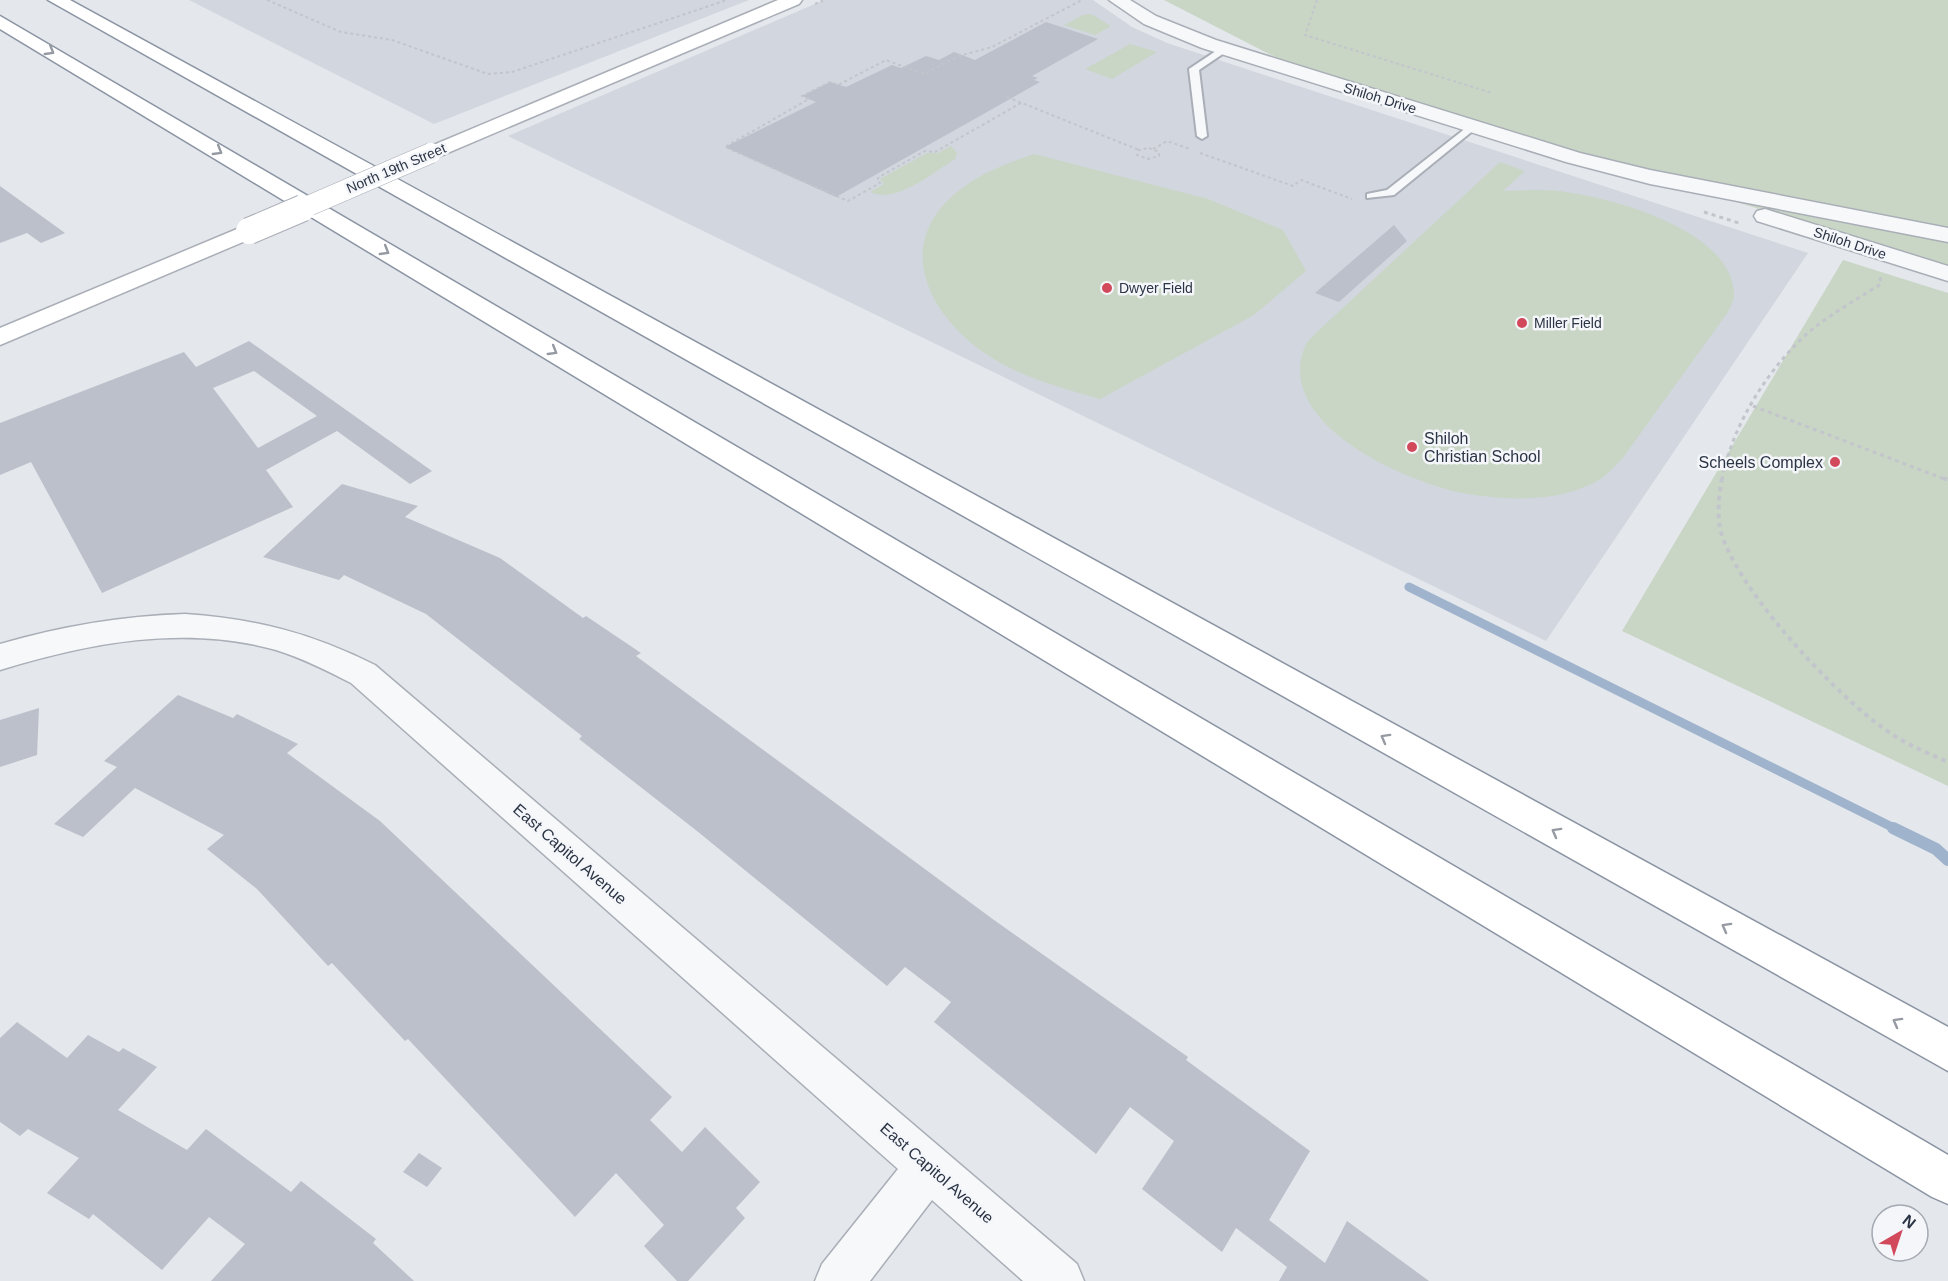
<svg xmlns="http://www.w3.org/2000/svg" width="1948" height="1281" viewBox="0 0 1948 1281" font-family="Helvetica,sans-serif">
<style>
.built{fill:#d2d6de}
.green{fill:#c9d6c5}
.lines{fill:none;stroke-linecap:round;stroke-linejoin:round}
.stream-far1{stroke:#9fb4cc;stroke-width:9}
.stream{stroke:#9fb4cc;stroke-width:12}
.building{fill:#bbc0ca;fill-rule:evenodd}
.lane-casing{stroke:#a9aeb7;stroke-width:4}
.street-casing{stroke:#a9aeb7;stroke-width:3}
.secondary-casing{stroke:#a9aeb7;stroke-width:3}
.highway-casing{stroke:#8b94a3;stroke-width:3}
.path-far2{stroke:#c2c5cb;stroke-width:2;stroke-dasharray:3 3;stroke-linecap:butt}
.path-far1{stroke:#c2c5cb;stroke-width:3;stroke-dasharray:4 4;stroke-linecap:butt}
.path{stroke:#c2c5cb;stroke-width:4;stroke-dasharray:4.5 4.5;stroke-linecap:butt}
.lane{fill:#f7f8fa;fill-rule:evenodd}
.street{fill:#f7f8fa;fill-rule:evenodd}
.secondary{fill:#fff;fill-rule:evenodd}
.highway{fill:#fff;fill-rule:evenodd}
.secondary-bridge-far1-casing{stroke:#a9aeb7;stroke-width:21;stroke-linecap:butt}
.secondary-bridge-casing{stroke:#a9aeb7;stroke-width:28;stroke-linecap:butt}
.secondary-bridge-far1{stroke:#fff;stroke-width:20}
.secondary-bridge{stroke:#fff;stroke-width:26}
.oneway{stroke:#959aa2}
.poi-dot{fill:#d1495b;stroke:#f4f6f9;stroke-width:2}
.labels{text-anchor:middle;dominant-baseline:central;stroke-width:5;stroke-linejoin:round;paint-order:stroke}
.far-street-label{font-size:14px;fill:#2b3445;stroke:#f4f6f9}
.far-poi-label{font-size:14px;fill:#2b3445;stroke:#f4f6f9;text-anchor:start}
.poi-label{font-size:16px;fill:#2b3445;stroke:#f4f6f9;text-anchor:start}
.street-label{font-size:16px;fill:#2b3445;stroke:#f4f6f9}
</style>
<rect width="100%" height="100%" fill="#e4e7ec"/>
<path class="built" d="M 189,0 L 749,0 L 434,124 Z
M 824,0 L 1093,0 L 1132,27 L 1167,43 L 1808,253 L 1546,641 L 508,136 Z"/>
<path class="green" d="M 1164,0 L 1948,0 L 1948,268 L 1281,60 Z
M 1091,14 L 1111,26 L 1095,35 L 1064,25 L 1083,15 Z
M 1130,44 L 1157,52 L 1112,79 L 1085,69 Z
M 951,146 L 957,153 L 955,159 C 932,173 897,204 870,192 L 884,184 L 880,179 L 927,153 L 938,153 Z
M 1034,154 L 1208,199 L 1283,230 L 1306,271 L 1254,315 L 1100,399 C 1061,388 1020,377 986,354 C 926,313 892,241 961,189 C 983,172 1009,163 1034,154 Z
M 1500,162 L 1525,171 L 1503,191 C 1526,190 1549,189 1572,193 C 1620,200 1734,233 1734,295 C 1734,300 1730,307 1728,312 L 1622,459 C 1616,465 1609,473 1602,478 C 1564,503 1506,501 1463,493 C 1406,482 1276,425 1304,349 C 1306,342 1313,336 1318,331 Z
M 1843,260 L 1948,293 L 1948,786 L 1622,631 Z"/>
<g class="lines">
<path class="stream-far1" d="M 1409,587 L 1896,829"/>
<path class="stream" d="M 1893,828 L 1936,849 L 1948,860"/>
</g>
<path class="building" d="M 1046,22 L 1098,39 L 1032,76 L 1038,78 L 1034,80 L 1040,82 L 836,197 L 725,147 L 816,102 L 802,96 L 830,82 L 846,87 L 892,65 L 901,68 L 926,56 L 939,60 L 954,52 L 975,60 Z
M 0,186 L 65,233 L 41,243 L 27,233 L 0,243 Z
M 1394,225 L 1407,241 L 1339,302 L 1315,293 Z
M 249,341 L 432,471 L 410,484 L 337,431 L 266,470 L 293,507 L 102,593 L 31,462 L 0,475 L 0,423 L 184,352 L 196,367 ZM 254,371 L 317,416 L 258,448 L 213,388 Z
M 342,484 L 418,506 L 405,517 L 500,558 L 583,618 L 586,616 L 641,653 L 636,656 L 994,920 L 1188,1057 L 1186,1060 L 1310,1151 L 1269,1220 L 1325,1263 L 1347,1221 L 1429,1281 L 1279,1281 L 1287,1267 L 1236,1228 L 1222,1252 L 1142,1189 L 1174,1141 L 1130,1107 L 1096,1154 L 934,1022 L 951,1002 L 905,967 L 887,986 L 697,831 L 579,739 L 582,736 L 426,614 L 344,575 L 339,580 L 263,557 Z
M 178,695 L 233,718 L 237,714 L 298,744 L 287,753 L 380,821 L 672,1097 L 650,1120 L 682,1152 L 705,1127 L 760,1182 L 736,1208 L 745,1218 L 688,1281 L 677,1281 L 644,1246 L 664,1225 L 616,1173 L 575,1217 L 408,1039 L 405,1041 L 332,963 L 328,966 L 257,889 L 207,849 L 224,835 L 135,788 L 83,837 L 54,824 L 117,767 L 104,761 Z
M 39,708 L 37,755 L 0,767 L 0,720 Z
M 17,1022 L 67,1058 L 88,1035 L 119,1052 L 123,1048 L 157,1067 L 118,1110 L 187,1150 L 206,1129 L 291,1192 L 301,1181 L 376,1239 L 373,1243 L 414,1281 L 211,1281 L 245,1244 L 209,1217 L 162,1270 L 93,1214 L 89,1219 L 47,1193 L 79,1158 L 28,1129 L 20,1136 L 0,1122 L 0,1038 Z
M 419,1153 L 442,1168 L 427,1187 L 403,1172 Z"/>
<g class="lines">
<g class="lane-casing">
<path id="lane" d="M 1222,47 L 1230,49 L 1199,70 L 1207,136 L 1202,139 L 1197,136 L 1189,69 Z
M 1471,124 L 1475,125 L 1475,129 L 1394,195 L 1367,198 L 1367,194 L 1387,190 Z"/>
</g>
<g class="street-casing">
<path id="street" d="M 1109,0 L 1130,0 L 1156,16 L 1216,40 L 1580,153 L 1650,170 L 1948,228 L 1948,242 L 1650,184 L 1566,162 L 1202,48 L 1144,24 Z
M 1765,209 L 1948,266 L 1948,281 L 1757,221 L 1754,216 L 1757,211 Z
M 185,614 C 256,619 311,633 375,665 L 1077,1264 L 1084,1281 L 1023,1281 L 932,1200 L 870,1281 L 815,1281 L 822,1264 L 898,1169 L 351,683 C 326,670 302,658 276,650 C 184,624 88,643 0,670 L 0,644 C 62,626 121,616 185,614 Z"/>
</g>
<g class="secondary-casing">
<path id="secondary" d="M 778,0 L 802,0 L 799,4 L 438,157 L 424,157 L 420,153 L 424,149 Z
M 249,224 L 257,226 L 260,231 L 257,236 L 0,345 L 0,328 Z"/>
</g>
<g class="highway-casing">
<path id="highway" d="M 48,0 L 70,0 L 1948,1027 L 1948,1071 Z
M 0,16 L 1948,1155 L 1948,1204 L 1932,1197 L 0,29 Z"/>
</g>
<path class="path-far2" d="M 267,0 L 341,32 L 392,40 L 488,74 L 512,72 L 727,0
M 1317,0 L 1305,35 L 1492,93
M 815,4 L 824,0
M 1007,97 L 1139,150
M 1021,103 L 935,152 L 925,151 L 879,177 L 877,180 L 880,183 L 848,201 L 725,147 L 809,99 L 802,96 L 830,82 L 838,85 L 886,60 L 924,74 L 959,56 L 992,47 L 1082,0
M 1149,148 L 1159,152 L 1159,156 L 1148,159 L 1137,155 L 1139,150 Z
M 1153,149 L 1167,141 L 1190,149
M 1200,153 L 1293,186 L 1301,180 L 1352,199"/>
<path class="path-far1" d="M 1704,212 L 1742,224
M 1753,406 L 1947,480
M 1722,480 C 1732,424 1771,363 1815,327 C 1836,311 1859,298 1881,284 L 1880,276"/>
<path class="path" d="M 1722,478 C 1719,495 1717,511 1720,528 C 1733,586 1835,694 1883,728 C 1903,743 1925,752 1948,762
M 1943,478 L 1948,480"/>
<use href="#lane" class="lane"/>
<use href="#street" class="street"/>
<use href="#secondary" class="secondary"/>
<use href="#highway" class="highway"/>
<g class="secondary-bridge-far1-casing">
<path id="secondary-bridge-far1" d="M 299,210 L 431,153"/>
</g>
<g class="secondary-bridge-casing">
<path id="secondary-bridge" d="M 249,231 L 303,208"/>
</g>
<use href="#secondary-bridge-far1" class="secondary-bridge-far1"/>
<use href="#secondary-bridge" class="secondary-bridge"/>
</g>
<defs><path id="oneway-chevron" d="M-2-3.5L2.5 0L-2 3.5" fill="none" stroke-width="1.6" stroke-linecap="round" stroke-linejoin="round" transform="scale(1.5)"/></defs>
<g class="oneway">
<use href="#oneway-chevron" transform="translate(50 51) rotate(31)"/>
<use href="#oneway-chevron" transform="translate(218 151) rotate(31)"/>
<use href="#oneway-chevron" transform="translate(385 251) rotate(31)"/>
<use href="#oneway-chevron" transform="translate(553 351) rotate(31)"/>
<use href="#oneway-chevron" transform="translate(1385 738) rotate(-151)"/>
<use href="#oneway-chevron" transform="translate(1556 832) rotate(-151)"/>
<use href="#oneway-chevron" transform="translate(1726 927) rotate(-151)"/>
<use href="#oneway-chevron" transform="translate(1897 1022) rotate(-151)"/>
</g>
<g class="poi-dot">
<circle cx="1107" cy="288" r="6"/>
<circle cx="1522" cy="323" r="6"/>
<circle cx="1412" cy="447" r="6"/>
<circle cx="1835" cy="462" r="6"/>
</g>
<g class="labels">
<g class="far-street-label">
<text transform="translate(1380 98) rotate(17)">Shiloh Drive</text>
<text transform="translate(396 168) rotate(-23)">North 19th Street</text>
<text transform="translate(1850 243) rotate(18)">Shiloh Drive</text>
</g>
<g class="far-poi-label">
<text x="1119" y="288">Dwyer Field</text>
<text x="1534" y="323">Miller Field</text>
</g>
<g class="poi-label">
<text x="1424" y="438">Shiloh<tspan x="1424" dy="18">Christian School</tspan></text>
<text x="1823" y="462" text-anchor="end">Scheels Complex</text>
</g>
<g class="street-label">
<text transform="translate(570 854) rotate(41)">East Capitol Avenue</text>
<text transform="translate(937 1173) rotate(41)">East Capitol Avenue</text>
</g>
</g>
<g transform="translate(1900 1233) rotate(39)"><circle r="28" fill="#f4f6f9" stroke="#a4a8b1" stroke-width="1.5"/>
<path d="M0-4.5L10 22L0 15L-10 22Z" fill="#d1495b"/>
<text y="-9" font-size="16" font-weight="bold" text-anchor="middle" fill="#2b3445">N</text>
</g>
</svg>
